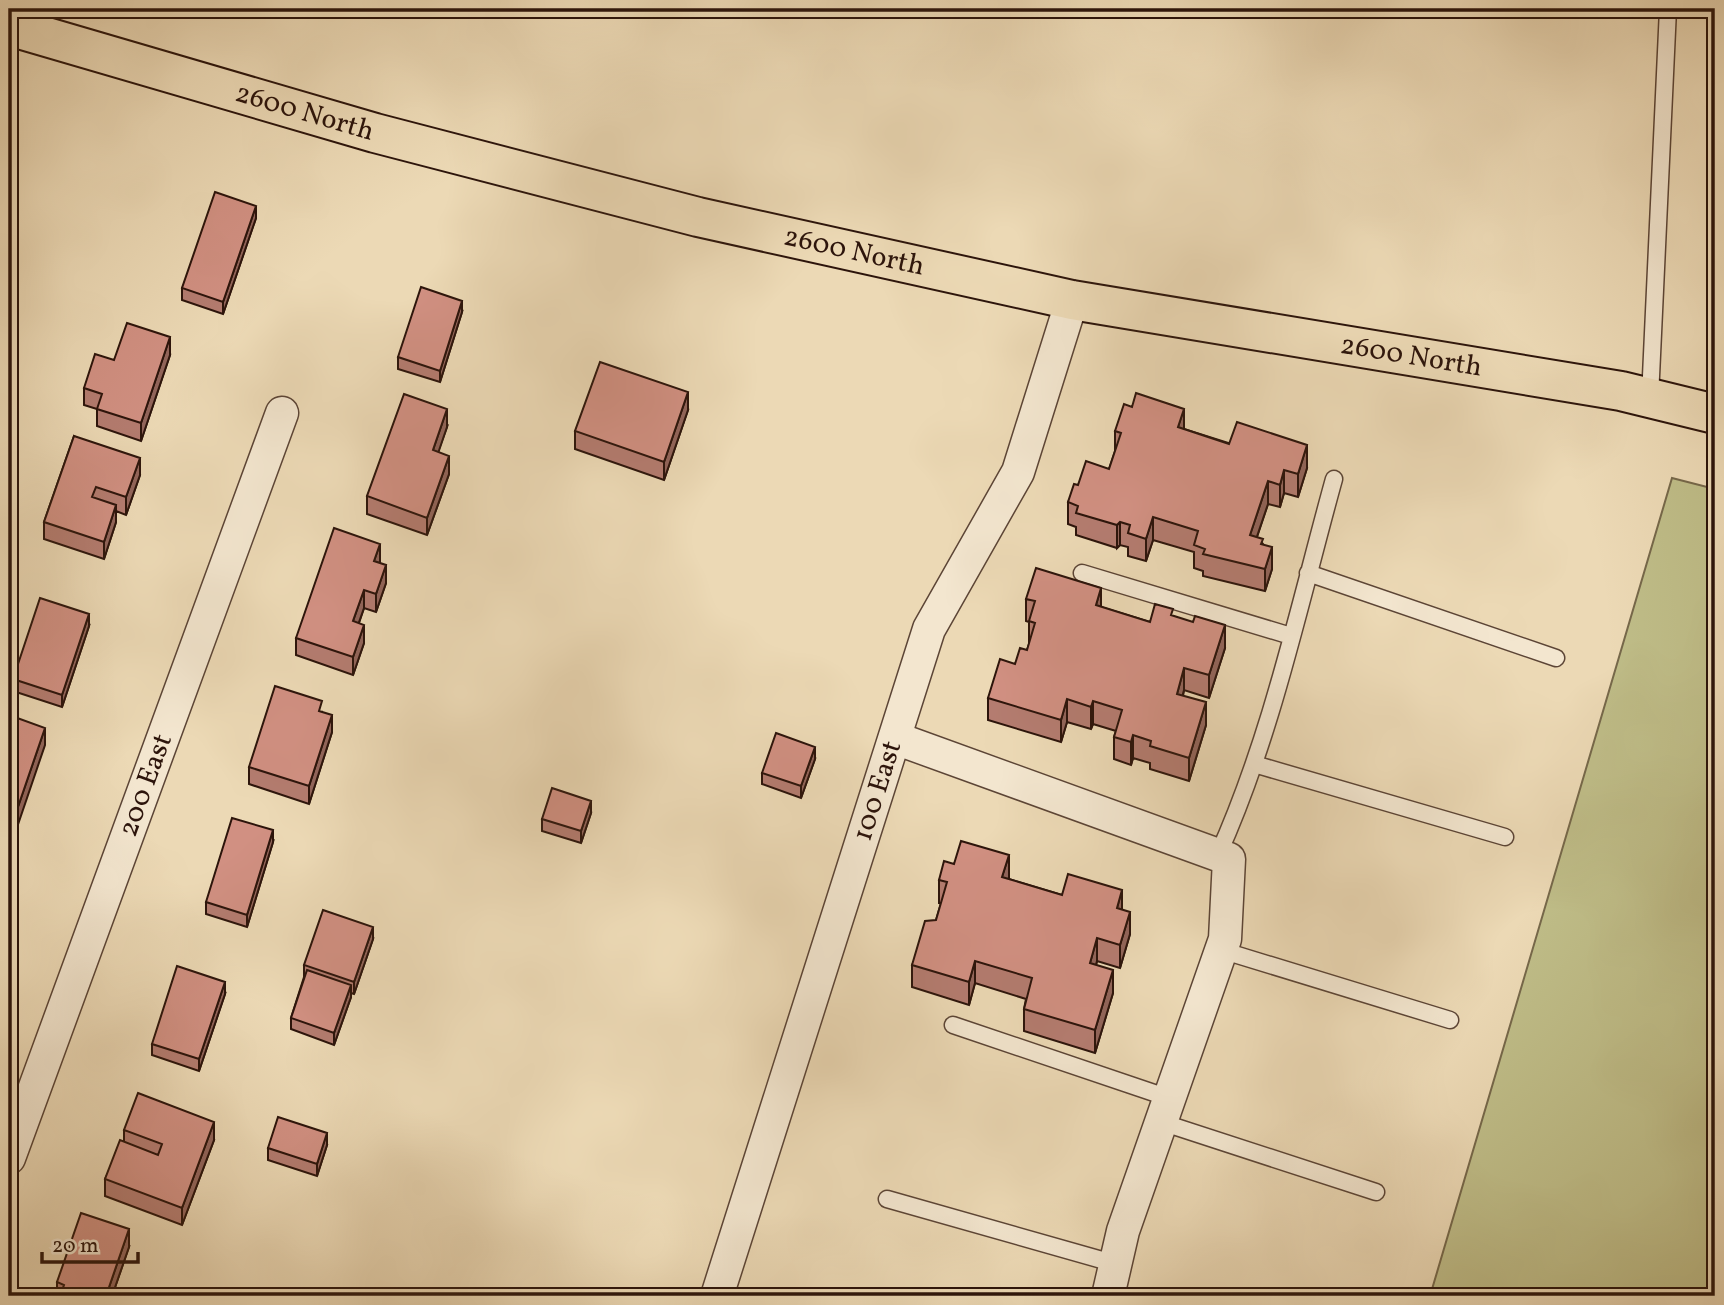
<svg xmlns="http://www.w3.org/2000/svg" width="1724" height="1305" viewBox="0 0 1724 1305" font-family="Vollkorn,serif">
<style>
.green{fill:#bfbd88;stroke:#76684a;stroke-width:2}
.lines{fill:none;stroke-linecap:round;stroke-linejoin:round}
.lane-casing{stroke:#5c4536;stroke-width:19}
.street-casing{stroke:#5c4536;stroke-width:35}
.primary-casing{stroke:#2c140b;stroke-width:42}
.lane{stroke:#f3e6cf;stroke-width:16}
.street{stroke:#f3e6cf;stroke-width:32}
.primary{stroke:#ecd9b5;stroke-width:38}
.wall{fill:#b47c70;stroke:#2c140b;stroke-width:2}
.shaded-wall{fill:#92655b;stroke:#2c140b;stroke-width:2}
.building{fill:#d19082;stroke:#2c140b;stroke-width:2}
.labels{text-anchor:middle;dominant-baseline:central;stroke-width:5;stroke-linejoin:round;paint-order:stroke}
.street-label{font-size:28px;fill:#2c140b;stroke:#f3e6cf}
</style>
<rect width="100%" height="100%" fill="#ecd9b5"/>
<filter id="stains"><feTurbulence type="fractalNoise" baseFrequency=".00286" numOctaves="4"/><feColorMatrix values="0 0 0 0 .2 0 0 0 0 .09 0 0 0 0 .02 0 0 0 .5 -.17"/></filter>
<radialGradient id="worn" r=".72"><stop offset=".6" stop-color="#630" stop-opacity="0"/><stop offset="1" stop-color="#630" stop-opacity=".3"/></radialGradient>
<path class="green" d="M 1672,478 L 1715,489 L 1715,1296 L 1430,1296 Z"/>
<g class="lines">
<g class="lane-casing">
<path id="lane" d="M 1650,398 L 1668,9
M 1082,573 L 1291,636
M 1308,573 L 1556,658
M 1254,764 L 1505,837
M 1218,855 C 1272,735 1299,605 1334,479
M 1221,950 L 1450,1020
M 953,1025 L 1169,1098
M 1161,1122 L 1376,1192
M 887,1199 L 1116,1264"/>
</g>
<g class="street-casing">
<g id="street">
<path d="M 895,738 L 1229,859 L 1225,939 L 1123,1231 L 1108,1296"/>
<path id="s1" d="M 9,1158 L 282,413"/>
<path id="s2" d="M 717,1296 L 929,629 L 1018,472 L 1072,300"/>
</g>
</g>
<g class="primary-casing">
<g id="primary">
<path id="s3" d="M 9,26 L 375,133 L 698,217 L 1072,300 L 1621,391 L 1715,414"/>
</g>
</g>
<use href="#lane" class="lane"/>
<use href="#street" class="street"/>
<use href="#primary" class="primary"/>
</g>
<path class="wall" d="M 256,218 L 223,314 L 182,300 L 182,288 Z
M 462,312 L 440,382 L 398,369 L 398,357 Z
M 170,355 L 141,441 L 97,426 L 97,409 L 84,405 L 84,388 L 114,360 Z
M 688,410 L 664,480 L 575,449 L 575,431 Z
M 447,427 L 438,452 L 449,474 L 427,535 L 367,514 L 367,496 Z
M 1184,429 L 1307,468 L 1298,497 L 1284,493 L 1280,507 L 1268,504 L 1257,537 L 1263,544 L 1272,569 L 1265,591 L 1203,576 L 1203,571 L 1194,568 L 1194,552 L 1153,540 L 1146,561 L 1128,556 L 1128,547 L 1120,545 L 1117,548 L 1076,535 L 1076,527 L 1068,524 L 1068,502 L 1078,485 L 1109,469 L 1115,451 L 1115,431 Z
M 74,436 L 140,475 L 126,515 L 116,511 L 116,522 L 104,559 L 44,539 L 44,522 Z
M 380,561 L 380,563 L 386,583 L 376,612 L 364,608 L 359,623 L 364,643 L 353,675 L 296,655 L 296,638 Z
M 1026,599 L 1101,607 L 1150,622 L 1173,616 L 1225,648 L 1209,698 L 1184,690 L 1183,696 L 1206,725 L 1189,781 L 1150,769 L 1150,763 L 1133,758 L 1131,765 L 1114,759 L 1114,737 L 1116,731 L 1093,724 L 1091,729 L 1067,722 L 1061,742 L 988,720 L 988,698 L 1027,650 L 1029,644 L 1029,622 L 1026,621 Z
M 89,626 L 62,707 L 13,691 L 13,679 Z
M 322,712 L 332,732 L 309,804 L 249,784 L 249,767 Z
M 815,759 L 801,798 L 762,784 L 762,773 Z
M 591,813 L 581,843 L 542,831 L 542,819 Z
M 273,842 L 247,927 L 206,914 L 206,902 Z
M 954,864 L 1009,877 L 1009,879 L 1062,895 L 1122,909 L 1130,934 L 1120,968 L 1097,961 L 1096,965 L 1113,993 L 1095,1053 L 1024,1031 L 1024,1009 L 1026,999 L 975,983 L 969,1005 L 912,987 L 912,965 L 936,920 L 941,903 L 939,903 L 939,880 Z
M 373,939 L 354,994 L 351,993 L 351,997 L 334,1045 L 291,1029 L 291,1018 L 304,977 L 304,965 Z
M 225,994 L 199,1071 L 152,1055 L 152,1044 Z
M 124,1130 L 214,1140 L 182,1225 L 105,1196 L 105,1179 L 124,1142 Z
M 327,1145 L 317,1176 L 268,1160 L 268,1148 Z
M 129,1247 L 112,1296 L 57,1296 L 57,1282 Z"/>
<path class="shaded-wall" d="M 256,206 L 256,218 L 223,314 L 223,302 Z
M 462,301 L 462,312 L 440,382 L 440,371 Z
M 170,337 L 170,355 L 141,441 L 141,423 Z
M 688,392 L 688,410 L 664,480 L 664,462 Z
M 447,409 L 447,427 L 433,468 L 433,450 Z
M 1184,409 L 1184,431 L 1178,427 Z
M 1307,445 L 1307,468 L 1298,497 L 1298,474 Z
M 449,456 L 449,474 L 427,535 L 427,518 Z
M 140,458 L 140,475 L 126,515 L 126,497 Z
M 1284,470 L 1284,493 L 1280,507 L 1280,485 Z
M 1268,481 L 1268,504 L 1250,557 L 1250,535 Z
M 116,505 L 116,522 L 104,559 L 104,542 Z
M 1153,517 L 1153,540 L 1146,561 L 1146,539 Z
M 1120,522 L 1120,545 L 1117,548 L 1117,525 Z
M 380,544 L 380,561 L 374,578 L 374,561 Z
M 1272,547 L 1272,569 L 1265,591 L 1265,569 Z
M 386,565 L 386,583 L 376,612 L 376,594 Z
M 1101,588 L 1101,610 L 1096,605 Z
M 364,590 L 364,608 L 353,639 L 353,621 Z
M 89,614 L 89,626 L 62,707 L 62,695 Z
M 364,625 L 364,643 L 353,675 L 353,657 Z
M 1225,625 L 1225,648 L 1209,698 L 1209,675 Z
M 1184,668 L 1184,690 L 1177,716 L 1177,694 Z
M 1067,699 L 1067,722 L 1061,742 L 1061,720 Z
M 1093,701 L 1093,724 L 1091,729 L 1091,707 Z
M 1206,702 L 1206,725 L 1189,781 L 1189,758 Z
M 332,715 L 332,732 L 309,804 L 309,786 Z
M 45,728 L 45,745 L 9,851 L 9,833 Z
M 1133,735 L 1133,758 L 1131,765 L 1131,742 Z
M 815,747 L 815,759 L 801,798 L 801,786 Z
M 591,801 L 591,813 L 581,843 L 581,831 Z
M 273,830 L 273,842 L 247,927 L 247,915 Z
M 1009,855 L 1009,877 L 1002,900 L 1002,877 Z
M 1122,890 L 1122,912 L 1117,908 Z
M 1130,912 L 1130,934 L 1120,968 L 1120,945 Z
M 373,927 L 373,939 L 354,994 L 354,982 Z
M 1097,938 L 1097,961 L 1090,986 L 1090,963 Z
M 975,961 L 975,983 L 969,1005 L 969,982 Z
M 1113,970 L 1113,993 L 1095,1053 L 1095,1030 Z
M 225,982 L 225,994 L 199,1071 L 199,1059 Z
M 351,985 L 351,997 L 334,1045 L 334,1033 Z
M 214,1122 L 214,1140 L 182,1225 L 182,1208 Z
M 327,1133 L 327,1145 L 317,1176 L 317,1164 Z
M 129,1229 L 129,1247 L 112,1296 L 106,1296 Z"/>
<path class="building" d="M 215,192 L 256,206 L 223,302 L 182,288 Z
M 421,287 L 462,301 L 440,371 L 398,357 Z
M 127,323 L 170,337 L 141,423 L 97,409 L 102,394 L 84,388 L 95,354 L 114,360 Z
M 600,362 L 688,392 L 664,462 L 575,431 Z
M 1136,393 L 1184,409 L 1178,427 L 1229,444 L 1237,422 L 1307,445 L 1298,474 L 1284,470 L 1280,485 L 1268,481 L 1250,535 L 1263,539 L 1261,544 L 1272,547 L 1265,569 L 1203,554 L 1205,549 L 1194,545 L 1198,531 L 1153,517 L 1146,539 L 1128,533 L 1130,525 L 1120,522 L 1117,525 L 1076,513 L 1078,506 L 1068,502 L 1074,484 L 1078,485 L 1086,461 L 1109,469 L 1121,433 L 1115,431 L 1124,404 L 1132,407 Z
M 404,394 L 447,409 L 433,450 L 449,456 L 427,518 L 367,496 Z
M 74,436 L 140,458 L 126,497 L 96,487 L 92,497 L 116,505 L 104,542 L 44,522 Z
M 334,528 L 380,544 L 374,561 L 386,565 L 376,594 L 364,590 L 353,621 L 364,625 L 353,657 L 296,638 Z
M 1036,568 L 1101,588 L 1096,605 L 1150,622 L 1155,604 L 1173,609 L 1171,615 L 1193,622 L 1195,616 L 1225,625 L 1209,675 L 1184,668 L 1177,694 L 1206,702 L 1189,758 L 1150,746 L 1151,741 L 1133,735 L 1131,742 L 1114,737 L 1122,710 L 1093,701 L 1091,707 L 1067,699 L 1061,720 L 988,698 L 1000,659 L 1015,664 L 1020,648 L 1027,650 L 1035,623 L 1029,621 L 1035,601 L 1026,599 Z
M 40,598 L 89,614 L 62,695 L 13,679 Z
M 275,686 L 322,701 L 319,711 L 332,715 L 309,786 L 249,767 Z
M 9,715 L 45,728 L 9,833 Z
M 776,733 L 815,747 L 801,786 L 762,773 Z
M 552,788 L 591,801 L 581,831 L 542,819 Z
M 232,818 L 273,830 L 247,915 L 206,902 Z
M 961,841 L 1009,855 L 1002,877 L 1062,895 L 1068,874 L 1122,890 L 1117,908 L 1130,912 L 1120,945 L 1097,938 L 1090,963 L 1113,970 L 1095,1030 L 1024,1009 L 1032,978 L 975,961 L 969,982 L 912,965 L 925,921 L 936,920 L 947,882 L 939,880 L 944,861 L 954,864 Z
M 323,910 L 373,927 L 354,982 L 304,965 Z
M 177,966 L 225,982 L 199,1059 L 152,1044 Z
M 307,970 L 351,985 L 334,1033 L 291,1018 Z
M 138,1093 L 214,1122 L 182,1208 L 105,1179 L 120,1140 L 158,1155 L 162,1144 L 124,1130 Z
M 278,1117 L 327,1133 L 317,1164 L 268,1148 Z
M 81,1213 L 129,1229 L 106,1296 L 60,1296 L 64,1285 L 57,1282 Z"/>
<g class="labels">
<g class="street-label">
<text stroke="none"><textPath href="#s3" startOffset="308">2600 North</textPath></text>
<text stroke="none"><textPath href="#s3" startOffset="875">2600 North</textPath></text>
<text stroke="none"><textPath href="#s3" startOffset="1442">2600 North</textPath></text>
<text stroke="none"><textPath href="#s1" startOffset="397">200 East</textPath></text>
<text stroke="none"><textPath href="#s2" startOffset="530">100 East</textPath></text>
</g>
</g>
<rect width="1724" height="1305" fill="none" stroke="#ecd9b5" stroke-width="35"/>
<rect x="10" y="10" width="1703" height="1284" fill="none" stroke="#2c140b" stroke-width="3.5"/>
<rect x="18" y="18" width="1689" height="1270" fill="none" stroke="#2c140b" stroke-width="2"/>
<path d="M42 1252v10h96v-10" fill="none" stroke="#2c140b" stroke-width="3.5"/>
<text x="52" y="1252" font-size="21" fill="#2c140b" stroke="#f3e6cf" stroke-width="5" paint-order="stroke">20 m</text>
<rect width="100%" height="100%" filter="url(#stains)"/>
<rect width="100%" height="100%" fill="url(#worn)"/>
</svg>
